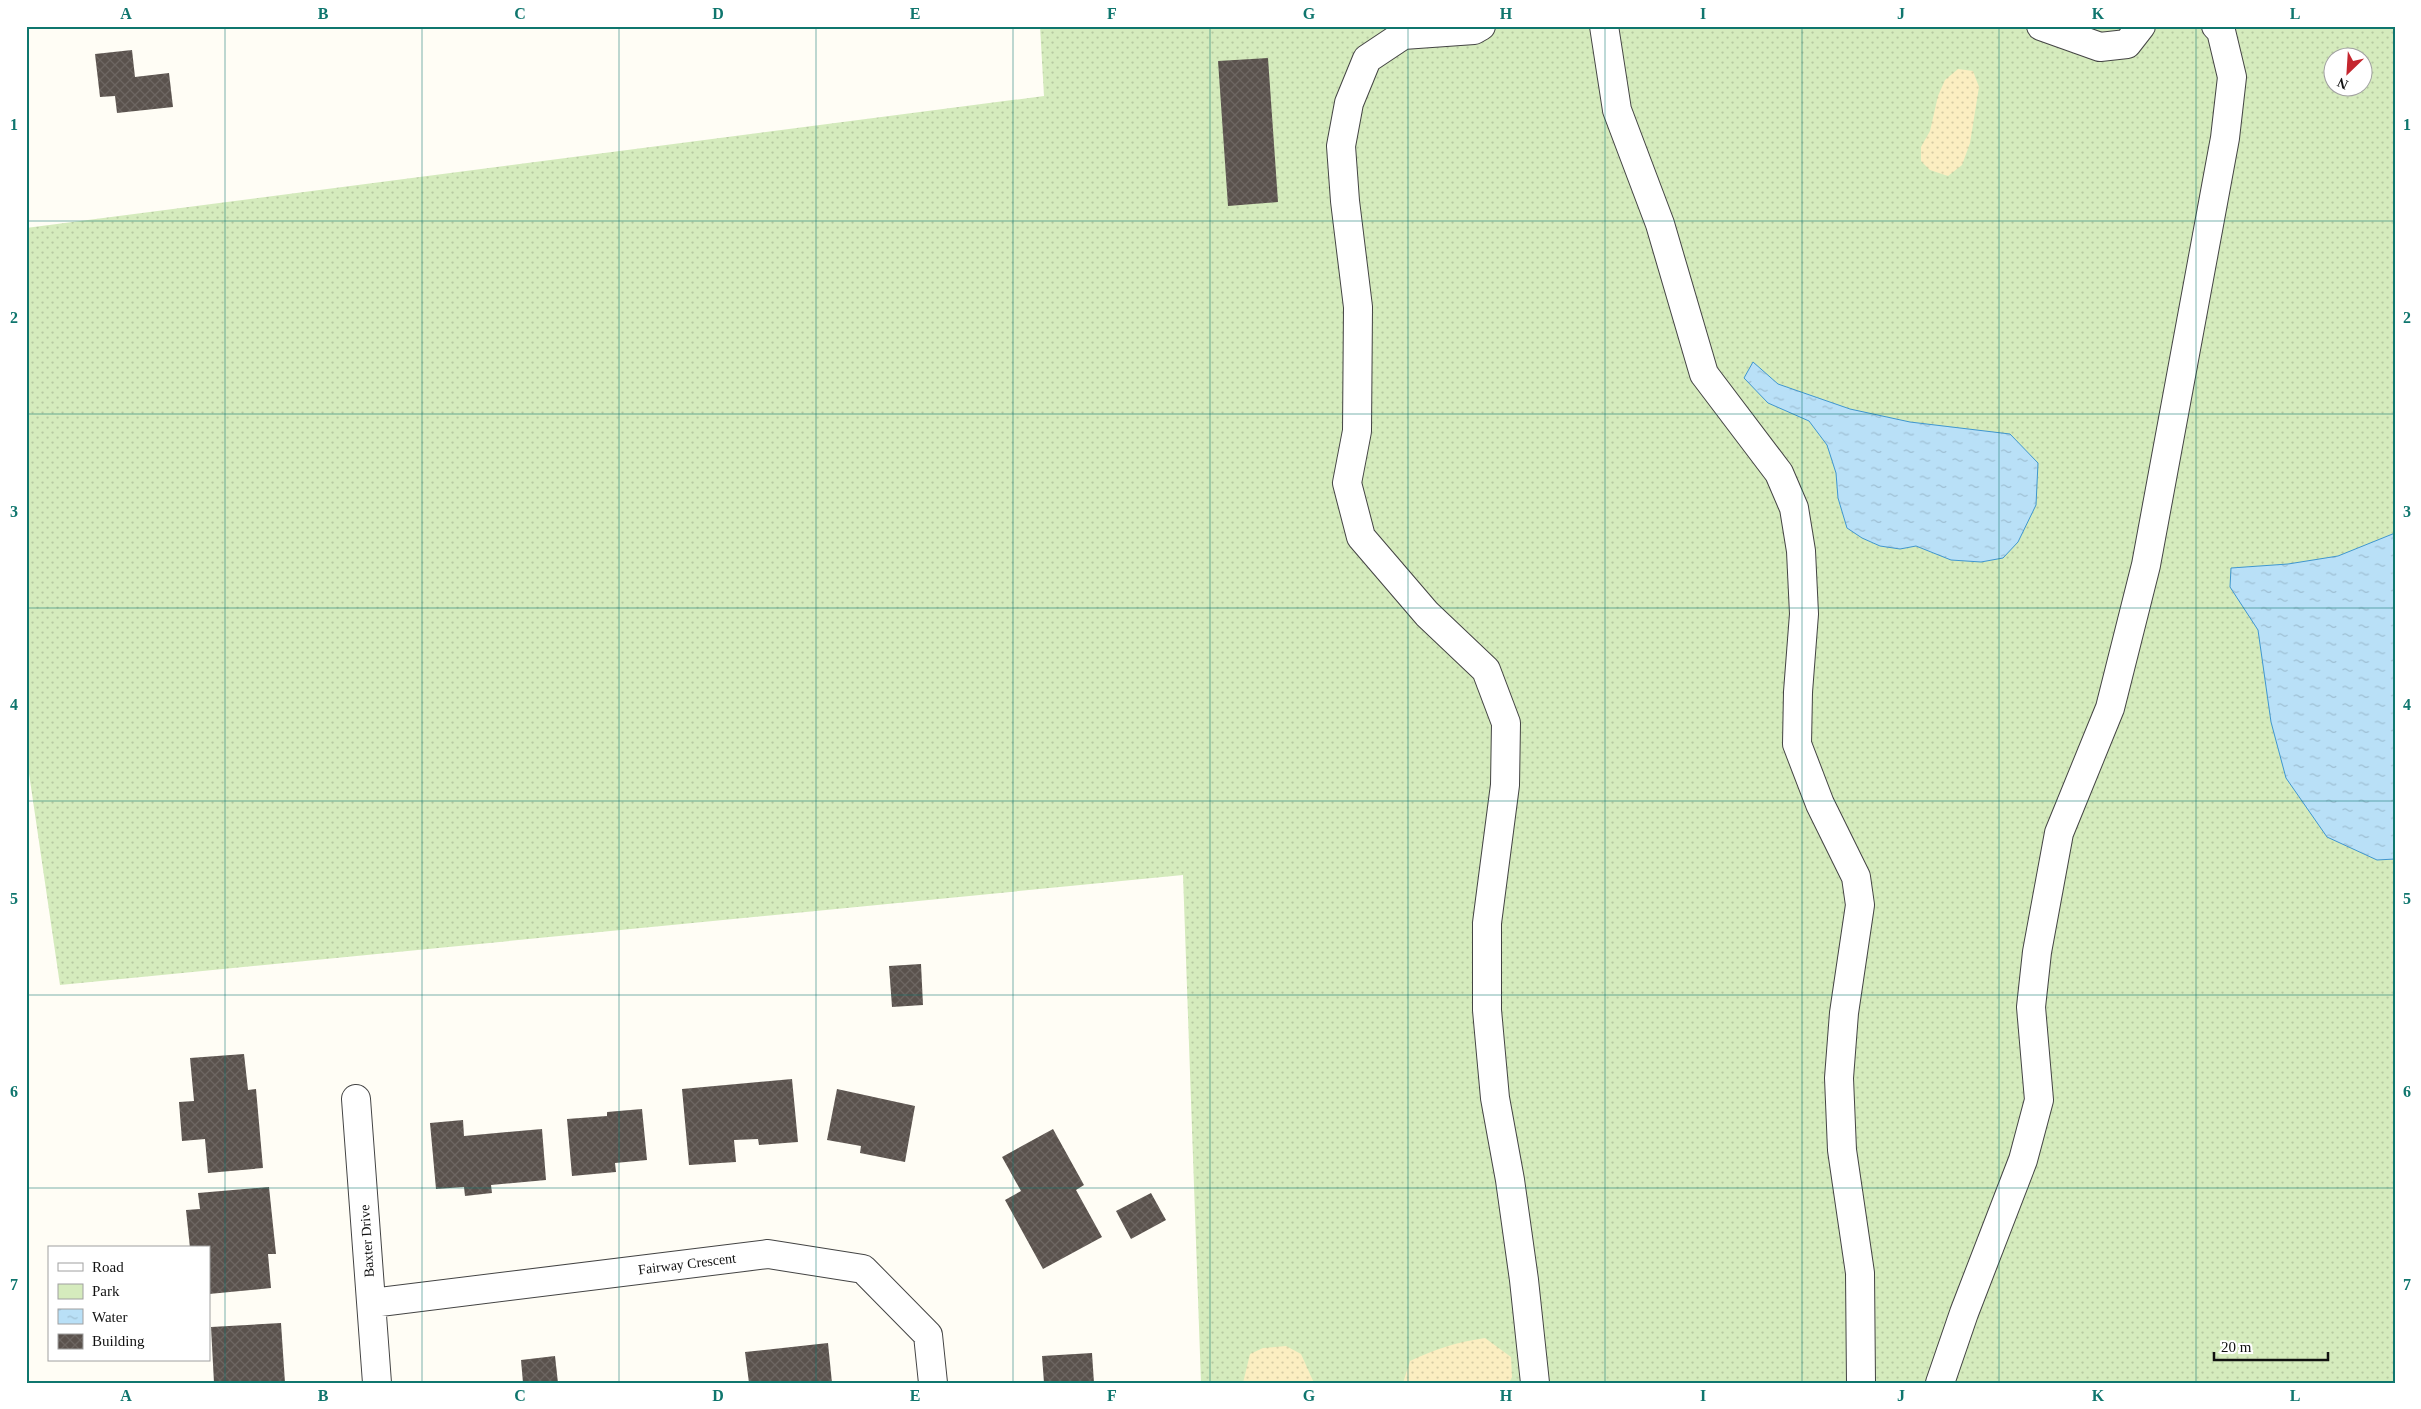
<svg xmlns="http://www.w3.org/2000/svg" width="2421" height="1409" viewBox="0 0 2421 1409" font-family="Georgia,serif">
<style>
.green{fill:url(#green-dots);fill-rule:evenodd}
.sand{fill:url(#sand-dots)}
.water{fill:url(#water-ripples);stroke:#3f96cf}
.building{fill:url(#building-cross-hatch)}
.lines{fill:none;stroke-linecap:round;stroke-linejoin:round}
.minor-casing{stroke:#444;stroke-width:30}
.minor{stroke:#fff;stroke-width:28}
.grid{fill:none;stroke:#0f766e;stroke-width:1;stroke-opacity:0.55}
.labels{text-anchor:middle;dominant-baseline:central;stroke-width:5;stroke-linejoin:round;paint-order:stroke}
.street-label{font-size:14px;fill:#111;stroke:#fff}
.neatline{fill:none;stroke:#0f766e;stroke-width:2}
.grid-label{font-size:16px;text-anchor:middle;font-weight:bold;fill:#0f766e}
</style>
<defs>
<pattern id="green-dots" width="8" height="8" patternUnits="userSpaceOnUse" patternTransform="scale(1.25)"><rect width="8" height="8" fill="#d5ebbd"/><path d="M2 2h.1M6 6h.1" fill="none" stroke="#b6c8a1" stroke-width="1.8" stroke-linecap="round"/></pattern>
<pattern id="sand-dots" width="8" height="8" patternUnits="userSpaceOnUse" patternTransform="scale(1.25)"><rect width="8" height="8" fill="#fbeec1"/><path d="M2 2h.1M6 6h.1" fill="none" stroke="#d6cba5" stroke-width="1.8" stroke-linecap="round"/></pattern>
<pattern id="water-ripples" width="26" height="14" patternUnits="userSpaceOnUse" patternTransform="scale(1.25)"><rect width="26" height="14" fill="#b9e0f7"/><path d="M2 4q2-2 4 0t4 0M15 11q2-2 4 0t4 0" fill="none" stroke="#9ebfd3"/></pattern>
<pattern id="building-cross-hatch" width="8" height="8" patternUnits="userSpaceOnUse" patternTransform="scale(1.25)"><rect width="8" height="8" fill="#5a524d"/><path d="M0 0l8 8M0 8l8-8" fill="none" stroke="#6d6662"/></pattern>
</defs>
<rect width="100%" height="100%" fill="#fffdf5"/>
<path class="green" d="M 1040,26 L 2395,26 L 2395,1383 L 1201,1383 L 1183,875 L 60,985 L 26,753 L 26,228 L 1044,96 ZM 2334,58 L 2364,58 L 2364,88 L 2334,88 Z"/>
<path class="sand" d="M 1958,69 L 1973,71 L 1979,87 L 1970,143 L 1962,165 L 1948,176 L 1930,170 L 1921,161 L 1921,147 L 1930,131 L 1938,96 L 1945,80 Z
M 1485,1338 L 1511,1357 L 1512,1377 L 1509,1383 L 1403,1383 L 1410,1361 C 1435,1349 1458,1342 1485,1338 Z
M 1286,1346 L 1301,1354 L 1314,1383 L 1243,1383 L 1250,1354 L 1263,1348 Z"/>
<path class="water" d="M 1753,362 L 1778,384 L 1850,409 L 1910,422 L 2010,434 L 2038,463 L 2036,505 L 2018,542 L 2003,558 L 1981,562 L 1951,560 L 1916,546 L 1900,549 L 1880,546 L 1862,538 L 1847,528 L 1838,498 L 1836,473 L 1827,445 L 1809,421 L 1768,403 L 1744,378 Z
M 2395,533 L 2395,859 L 2377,860 L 2327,837 L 2286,778 L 2271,722 L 2258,630 L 2230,587 L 2231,568 L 2288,564 L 2338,556 Z"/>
<path class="building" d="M 132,50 L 135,77 L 169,73 L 173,107 L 117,113 L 115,96 L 100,97 L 95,54 Z
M 1268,58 L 1278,202 L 1228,206 L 1218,61 Z
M 921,964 L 923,1005 L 892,1007 L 889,966 Z
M 244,1054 L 248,1090 L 256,1089 L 263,1168 L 208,1173 L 205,1139 L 182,1141 L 179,1102 L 194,1101 L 190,1058 Z
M 792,1079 L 798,1142 L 759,1145 L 758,1139 L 734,1140 L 736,1162 L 689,1165 L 682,1089 Z
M 837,1089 L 915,1106 L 905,1162 L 860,1153 L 861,1146 L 827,1140 Z
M 642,1109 L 647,1160 L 615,1163 L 616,1172 L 572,1176 L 567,1119 L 607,1116 L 607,1112 Z
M 463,1120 L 464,1136 L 542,1129 L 546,1180 L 491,1185 L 492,1193 L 465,1196 L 464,1187 L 436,1189 L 430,1123 Z
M 1053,1129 L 1084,1185 L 1076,1190 L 1102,1237 L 1043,1269 L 1005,1200 L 1021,1191 L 1002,1157 Z
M 269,1187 L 276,1254 L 268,1254 L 271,1288 L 209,1294 L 209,1248 L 190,1248 L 186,1210 L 200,1209 L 198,1193 Z
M 1151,1193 L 1166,1220 L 1131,1239 L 1116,1211 Z
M 281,1323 L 285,1383 L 214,1383 L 211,1327 Z
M 828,1343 L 832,1383 L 749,1383 L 745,1352 Z
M 1092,1353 L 1094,1383 L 1044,1383 L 1042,1356 Z
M 555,1356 L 558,1383 L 523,1383 L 521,1360 Z"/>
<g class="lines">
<g class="minor-casing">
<path id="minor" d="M 1481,26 L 1474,30 L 1403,35 L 1367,59 L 1349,103 L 1341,146 L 1345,201 L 1358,307 L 1357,431 L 1347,483 L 1361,537 L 1427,614 L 1486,670 L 1506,723 L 1505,785 L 1487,923 L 1487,1010 L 1495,1098 L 1510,1180 L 1524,1280 L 1535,1383
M 1604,26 L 1617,110 L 1660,224 L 1704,374 L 1779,473 L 1794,508 L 1801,551 L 1804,614 L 1798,692 L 1797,744 L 1820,804 L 1856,877 L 1860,905 L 1844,1013 L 1839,1078 L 1842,1150 L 1860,1273 L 1861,1383
M 2041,26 L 2100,47 L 2127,44 L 2141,26
M 356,1099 L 377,1383
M 372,1303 L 768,1254 L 863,1269 L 928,1335 L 933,1383
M 1940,1383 L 1964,1313 L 2023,1160 L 2039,1100 L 2031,1007 L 2037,952 L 2059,833 L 2110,708 L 2146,565 L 2225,138 L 2232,77 L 2221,31 L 2216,26"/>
</g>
<use href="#minor" class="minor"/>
</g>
<path class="grid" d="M 225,26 L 225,1383M 422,26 L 422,1383M 619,26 L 619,1383M 816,26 L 816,1383M 1013,26 L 1013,1383M 1210,26 L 1210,1383M 1408,26 L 1408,1383M 1605,26 L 1605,1383M 1802,26 L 1802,1383M 1999,26 L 1999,1383M 2196,26 L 2196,1383M 26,221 L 2395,221M 26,414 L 2395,414M 26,608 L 2395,608M 26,801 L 2395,801M 26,995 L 2395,995M 26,1188 L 2395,1188"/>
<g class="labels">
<g class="street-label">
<text transform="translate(367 1241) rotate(-94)">Baxter Drive</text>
<text transform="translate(687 1264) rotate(-7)">Fairway Crescent</text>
</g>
</g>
<rect width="2421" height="1409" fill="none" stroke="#ffffff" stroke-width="55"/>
<rect x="48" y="1246" width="162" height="115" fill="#ffffff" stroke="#a0a0a0"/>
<rect x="58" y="1263" width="25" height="8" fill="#ffffff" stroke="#a0a0a0"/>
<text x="92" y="1272" font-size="15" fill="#111111">Road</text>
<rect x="58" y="1284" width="25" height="15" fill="#d5ebbd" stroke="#a0a0a0"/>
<text x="92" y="1296" font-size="15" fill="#111111">Park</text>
<rect x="58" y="1309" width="25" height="15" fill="url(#water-ripples)" stroke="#a0a0a0"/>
<text x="92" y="1322" font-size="15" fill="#111111">Water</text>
<rect x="58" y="1334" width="25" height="15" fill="url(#building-cross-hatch)" stroke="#a0a0a0"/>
<text x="92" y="1346" font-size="15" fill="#111111">Building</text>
<g transform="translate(2348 72) rotate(205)"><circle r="24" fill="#ffffff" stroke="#a0a0a0"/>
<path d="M0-4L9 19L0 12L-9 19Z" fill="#c4262e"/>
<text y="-8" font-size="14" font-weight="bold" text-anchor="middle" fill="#111111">N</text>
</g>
<path d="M2214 1352v8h114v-8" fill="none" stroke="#111111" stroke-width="2.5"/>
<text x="2221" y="1352" font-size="15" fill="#111111" stroke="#ffffff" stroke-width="4" paint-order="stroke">20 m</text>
<rect x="28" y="28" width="2366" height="1354" class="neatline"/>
<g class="grid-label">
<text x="126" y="19">A</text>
<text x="323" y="19">B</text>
<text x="520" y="19">C</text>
<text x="718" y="19">D</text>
<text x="915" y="19">E</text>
<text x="1112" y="19">F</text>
<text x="1309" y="19">G</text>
<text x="1506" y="19">H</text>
<text x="1703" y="19">I</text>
<text x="1901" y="19">J</text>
<text x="2098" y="19">K</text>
<text x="2295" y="19">L</text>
<text x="14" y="130">1</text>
<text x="2407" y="130">1</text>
<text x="14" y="323">2</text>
<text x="2407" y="323">2</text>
<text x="14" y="517">3</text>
<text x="2407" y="517">3</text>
<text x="14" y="710">4</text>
<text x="2407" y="710">4</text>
<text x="14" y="904">5</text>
<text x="2407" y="904">5</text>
<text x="14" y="1097">6</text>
<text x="2407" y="1097">6</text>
<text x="14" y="1290">7</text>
<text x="2407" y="1290">7</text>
<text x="126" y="1401">A</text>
<text x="323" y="1401">B</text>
<text x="520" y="1401">C</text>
<text x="718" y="1401">D</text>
<text x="915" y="1401">E</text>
<text x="1112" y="1401">F</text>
<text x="1309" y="1401">G</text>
<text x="1506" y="1401">H</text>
<text x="1703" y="1401">I</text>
<text x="1901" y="1401">J</text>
<text x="2098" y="1401">K</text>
<text x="2295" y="1401">L</text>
</g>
</svg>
